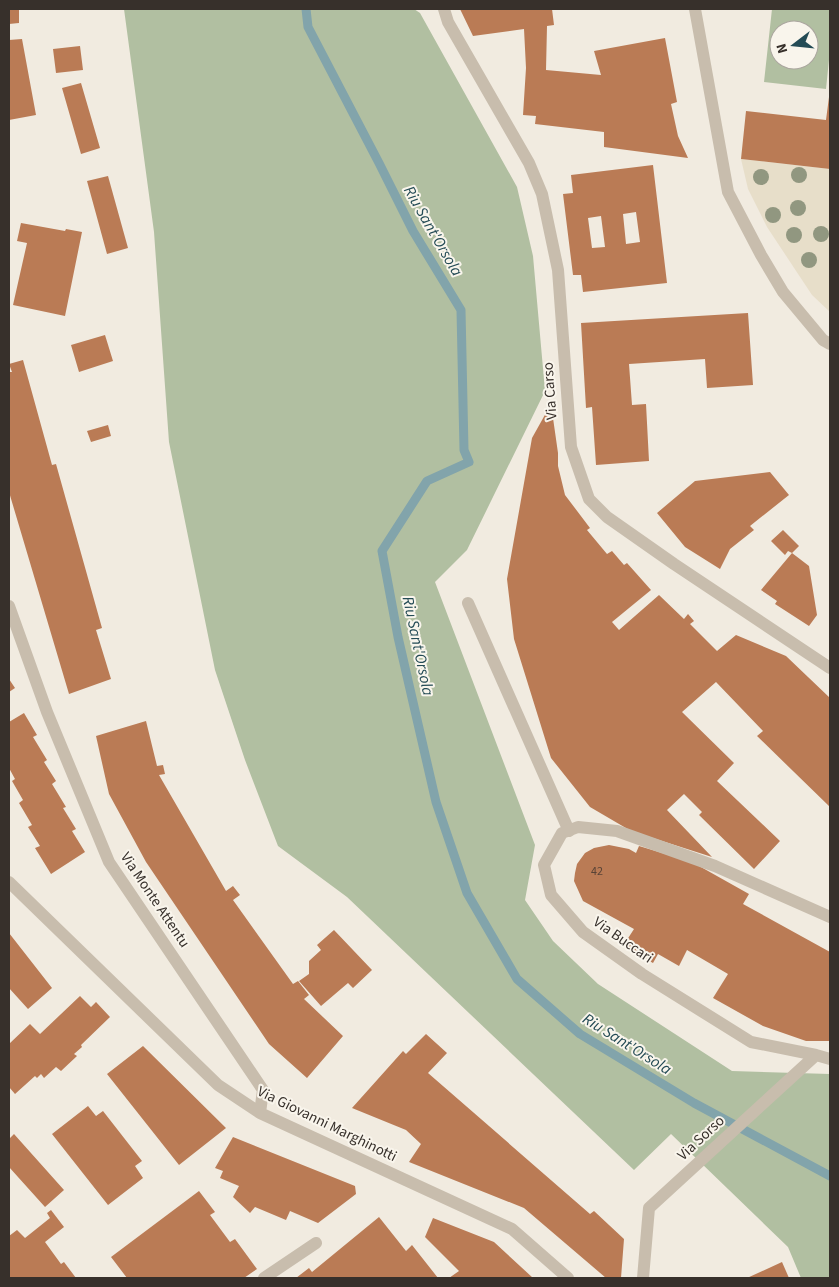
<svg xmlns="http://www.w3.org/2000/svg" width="839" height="1287" viewBox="0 0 839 1287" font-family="'Source Sans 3',sans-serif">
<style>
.green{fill:#b1bfa1;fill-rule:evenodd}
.plaza{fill:#e7dec9}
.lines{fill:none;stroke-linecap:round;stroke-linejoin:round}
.stream{stroke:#82a4ab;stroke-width:9}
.building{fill:#ba7b55;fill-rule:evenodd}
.lane{stroke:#c8bdad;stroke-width:12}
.street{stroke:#c8bdad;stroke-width:12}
.tree{fill:#919780}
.labels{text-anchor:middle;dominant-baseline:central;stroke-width:4;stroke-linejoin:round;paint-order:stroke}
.number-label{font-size:12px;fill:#584336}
.street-label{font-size:15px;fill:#37302b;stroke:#f9f5ec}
.water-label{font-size:16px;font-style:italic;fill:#244b55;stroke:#f9f5ec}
</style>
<rect width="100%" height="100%" fill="#f1ebe0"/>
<path class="green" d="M 124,9 L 414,9 L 420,13 L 517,187 L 533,256 L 545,391 L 467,550 L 435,582 L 535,845 L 525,900 L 553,941 L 598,984 L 732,1071 L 830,1074 L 830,1278 L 801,1278 L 788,1247 L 671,1134 L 634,1170 L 347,897 L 278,846 L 245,760 L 215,670 L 169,442 L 154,232 Z
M 772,9 L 830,9 L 830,50 L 826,89 L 764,82 ZM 779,30 L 809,30 L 809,60 L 779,60 Z"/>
<path class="plaza" d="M 741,159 L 830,169 L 830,312 L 812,295 L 767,227 L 748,189 Z"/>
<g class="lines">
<path class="stream" d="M 306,9 L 308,27 L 379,163 L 413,231 L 461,310 L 464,450 L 469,462 L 427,481 L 382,551 L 398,637 L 436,802 L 467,893 L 517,979 L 580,1034 L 694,1103 L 830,1176"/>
</g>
<path class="building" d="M 9,9 L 19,9 L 19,23 L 9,24 Z
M 460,9 L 552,9 L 554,25 L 547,26 L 546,70 L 601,75 L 594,51 L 665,38 L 677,102 L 671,104 L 678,136 L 688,158 L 604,147 L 604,132 L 535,124 L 536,116 L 523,115 L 526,68 L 524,29 L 473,36 Z
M 22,39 L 36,115 L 9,120 L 9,40 Z
M 80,46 L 83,70 L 56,73 L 53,49 Z
M 81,83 L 100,148 L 81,154 L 62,88 Z
M 829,97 L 830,97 L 830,169 L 741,159 L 746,111 L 826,120 Z
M 653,165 L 667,283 L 583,292 L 581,275 L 573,275 L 563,194 L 573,193 L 571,175 ZM 636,212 L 640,242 L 626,244 L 623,214 ZM 601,216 L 605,247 L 592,248 L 588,218 Z
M 108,176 L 128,248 L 107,254 L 87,181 Z
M 21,223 L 65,231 L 66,229 L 82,232 L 65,316 L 13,305 L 27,243 L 17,241 Z
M 748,313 L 753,385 L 707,388 L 705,359 L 629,364 L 632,405 L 646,404 L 649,461 L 596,465 L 592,407 L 586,408 L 581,323 Z
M 105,335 L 113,361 L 79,372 L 71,345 Z
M 23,360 L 52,465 L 56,464 L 102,628 L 96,630 L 111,679 L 69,694 L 9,492 L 9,372 L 12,372 L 9,364 Z
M 551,404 L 558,453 L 558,466 L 565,495 L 590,528 L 587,530 L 607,554 L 612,551 L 624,565 L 627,563 L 651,590 L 612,622 L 619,630 L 659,595 L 684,619 L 688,614 L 694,621 L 690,624 L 717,651 L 736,635 L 786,656 L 830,698 L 830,807 L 757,736 L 763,731 L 716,682 L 682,712 L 734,763 L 717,781 L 780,841 L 754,869 L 699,815 L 702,812 L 684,794 L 667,810 L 712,857 L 631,831 L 590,807 L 551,758 L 514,639 L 507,579 L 532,438 Z
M 108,425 L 111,436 L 91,442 L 87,431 Z
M 770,472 L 789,495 L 750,526 L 754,530 L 730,549 L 720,569 L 685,547 L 657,513 L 695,481 Z
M 783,530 L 799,546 L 792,553 L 788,551 L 785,555 L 771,541 Z
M 792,553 L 809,566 L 817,615 L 809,626 L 775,604 L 777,601 L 761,590 Z
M 9,679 L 15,688 L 9,692 Z
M 24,713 L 37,735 L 33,737 L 47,760 L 44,762 L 56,781 L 52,784 L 66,807 L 63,808 L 76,829 L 72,831 L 85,852 L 51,874 L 35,848 L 40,846 L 28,827 L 32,825 L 19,803 L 23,800 L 12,781 L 15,779 L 9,768 L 9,722 Z
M 146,721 L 157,766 L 163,765 L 165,774 L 159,775 L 226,891 L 233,886 L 240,895 L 233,900 L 293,984 L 298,981 L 309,995 L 304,999 L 343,1036 L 307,1078 L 269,1044 L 146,862 L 109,794 L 96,736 Z
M 609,845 L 629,849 L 636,853 L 639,846 L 692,862 L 749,894 L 743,904 L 830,952 L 830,1041 L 806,1041 L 763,1026 L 713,998 L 728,974 L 687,950 L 679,966 L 658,954 L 653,963 L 623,946 L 634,929 L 583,901 L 574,881 L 575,873 L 577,864 L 585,853 L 594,848 Z
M 334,930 L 372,970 L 353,988 L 348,983 L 321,1006 L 299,981 L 309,974 L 309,961 L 321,950 L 317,945 Z
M 9,933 L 52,988 L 28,1009 L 9,988 Z
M 80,996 L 91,1007 L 96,1002 L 110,1017 L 81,1045 L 82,1047 L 74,1054 L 77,1056 L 61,1071 L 56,1067 L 44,1078 L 41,1074 L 37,1078 L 35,1076 L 15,1094 L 9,1087 L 9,1044 L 30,1024 L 40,1034 Z
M 426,1034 L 447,1053 L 428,1073 L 590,1214 L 594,1211 L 624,1239 L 621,1278 L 606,1278 L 524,1208 L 409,1162 L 421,1144 L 406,1130 L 352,1108 L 403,1051 L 406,1054 Z
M 143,1046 L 226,1128 L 179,1165 L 107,1074 Z
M 88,1106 L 96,1116 L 103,1111 L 142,1161 L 135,1166 L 143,1178 L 108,1205 L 52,1134 Z
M 14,1134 L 64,1190 L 45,1207 L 9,1167 L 9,1139 Z
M 233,1137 L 355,1186 L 356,1194 L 318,1223 L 290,1211 L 286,1220 L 255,1207 L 250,1213 L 233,1197 L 239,1186 L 220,1178 L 223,1171 L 215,1168 Z
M 199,1191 L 215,1212 L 210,1215 L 230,1242 L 235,1239 L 257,1269 L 244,1278 L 135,1278 L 133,1277 L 127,1278 L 111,1257 Z
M 51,1210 L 64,1227 L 45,1242 L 61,1264 L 64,1262 L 76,1278 L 9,1278 L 9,1236 L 17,1230 L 25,1238 L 50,1218 L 47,1213 Z
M 379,1217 L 406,1251 L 412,1245 L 438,1278 L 296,1278 L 309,1268 L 312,1272 Z
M 433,1218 L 494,1242 L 533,1278 L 449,1278 L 459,1271 L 425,1237 Z
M 782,1262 L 789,1278 L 747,1278 Z"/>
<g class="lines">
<path class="lane" d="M 468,603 L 569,831"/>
<path class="street" d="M 444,9 L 448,22 L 529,163 L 542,194 L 558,270 L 571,447 L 589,499 L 607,517 L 674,564 L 830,668
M 695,9 L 728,192 L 761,255 L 783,292 L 823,340 L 830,344
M 9,606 L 47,712 L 109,862 L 263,1090 L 260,1113
M 9,882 L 218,1085 L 260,1113 L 512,1229 L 568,1278
M 816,1055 L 751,1042 L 642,974 L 583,932 L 551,895 L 544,865 L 562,833 L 578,827 L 617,831 L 715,866 L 830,917
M 264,1278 L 316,1243
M 643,1278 L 649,1208 L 816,1055 L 830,1059"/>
</g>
<g class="tree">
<circle cx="799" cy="175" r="8"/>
<circle cx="761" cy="177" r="8"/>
<circle cx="798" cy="208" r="8"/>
<circle cx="773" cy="215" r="8"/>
<circle cx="821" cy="234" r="8"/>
<circle cx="794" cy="235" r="8"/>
<circle cx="809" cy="260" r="8"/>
</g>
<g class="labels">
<g class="number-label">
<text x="597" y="871">42</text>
</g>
<g class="street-label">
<text transform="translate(550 391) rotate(-94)">Via Carso</text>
<text transform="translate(155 900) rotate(56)">Via Monte Attentu</text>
<text transform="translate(623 940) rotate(35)">Via Buccari</text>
<text transform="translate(327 1124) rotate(26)">Via Giovanni Marghinotti</text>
<text transform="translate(701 1138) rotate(-43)">Via Sorso</text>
</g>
<g class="water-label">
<text transform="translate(433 231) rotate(60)">Riu Sant'Orsola</text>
<text transform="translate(418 646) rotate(78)">Riu Sant'Orsola</text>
<text transform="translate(627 1044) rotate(32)">Riu Sant'Orsola</text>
</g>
</g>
<rect width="839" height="1287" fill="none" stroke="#37302b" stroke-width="20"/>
<g transform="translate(794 45) rotate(254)"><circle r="24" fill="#f9f5ec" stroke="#aba69f"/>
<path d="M0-4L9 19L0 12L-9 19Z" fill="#244b55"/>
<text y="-8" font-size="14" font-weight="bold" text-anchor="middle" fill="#37302b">N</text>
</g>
</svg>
